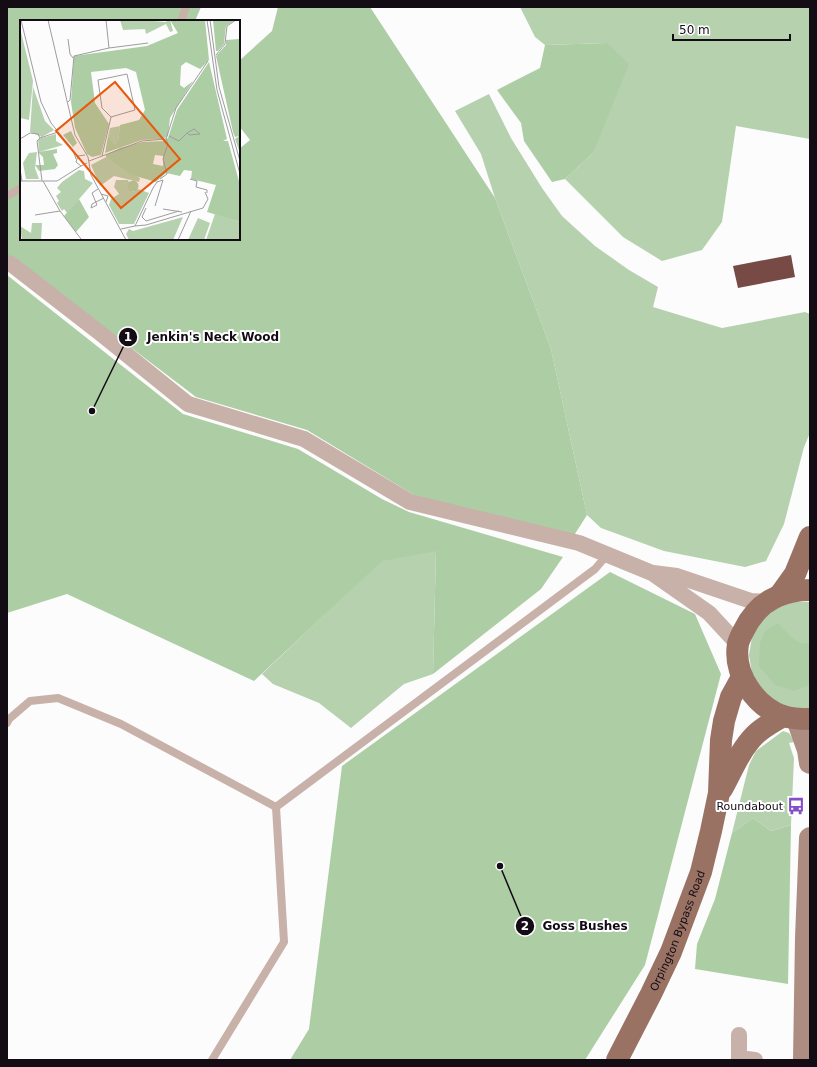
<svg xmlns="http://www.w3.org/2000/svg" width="817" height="1067" viewBox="0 0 817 1067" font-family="'DejaVu Sans',sans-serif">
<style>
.green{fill:#b5d1ae}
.forest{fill:#adcda5}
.building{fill:#784a46}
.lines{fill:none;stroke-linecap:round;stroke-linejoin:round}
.lane{stroke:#c8b1a9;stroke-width:8}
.street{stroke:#c8b1a9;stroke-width:16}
.secondary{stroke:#ad8c81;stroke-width:22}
.primary{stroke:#997264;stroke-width:22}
.labels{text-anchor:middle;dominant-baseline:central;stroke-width:4;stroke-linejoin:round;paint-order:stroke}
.poi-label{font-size:11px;fill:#130c15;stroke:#fff;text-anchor:end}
.street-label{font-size:11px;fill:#130c15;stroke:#fff}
.inset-road{fill:none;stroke:#9f9ca0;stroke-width:1}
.view{fill:#e8590c;fill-opacity:0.15;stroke:#e8590c;stroke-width:2}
.inset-edge{fill:none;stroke:#130c15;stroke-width:2}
.leader{fill:none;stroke:#130c15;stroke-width:1.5}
.callout-dot{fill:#130c15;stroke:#fff;stroke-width:1.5}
.mark-label{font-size:12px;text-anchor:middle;font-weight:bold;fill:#fff}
.callout-label{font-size:12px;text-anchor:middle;font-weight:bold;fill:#130c15;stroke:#fff;stroke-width:4;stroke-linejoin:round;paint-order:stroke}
</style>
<rect width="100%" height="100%" fill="#fcfcfc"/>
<path class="green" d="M 520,7 L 810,7 L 810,139 L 736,126 L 722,222 L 702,250 L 662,261 L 623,237 L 565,179 L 593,153 L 607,43 L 545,45 L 535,37 Z
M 489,94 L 511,138 L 542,188 L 562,216 L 595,246 L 629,270 L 658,287 L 653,307 L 722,328 L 805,312 L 810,314 L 810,433 L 804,447 L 784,524 L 766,561 L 745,567 L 664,551 L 601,528 L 587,515 L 551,349 L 495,198 L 481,154 L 455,111 Z
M 436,550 L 433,674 L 404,684 L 351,728 L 319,703 L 273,684 L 262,674 L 382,560 Z
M 793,602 L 810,602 L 810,709 L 792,708 L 775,701 L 761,689 L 752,673 L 749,655 L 752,637 L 761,621 L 776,609 Z
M 783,731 L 789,733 L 795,742 L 789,743 L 794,758 L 791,825 L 771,831 L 753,818 L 732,833 L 749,765 L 756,751 Z"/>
<path class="forest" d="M 7,7 L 201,7 L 195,21 L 21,21 L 21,239 L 239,239 L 239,149 L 250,140 L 239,126 L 239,61 L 272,31 L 278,7 L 370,7 L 495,198 L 551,349 L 587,515 L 573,537 L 509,521 L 414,495 L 307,430 L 196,397 L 13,258 L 7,257 Z
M 607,43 L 629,64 L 593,153 L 565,179 L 552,182 L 524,141 L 521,123 L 497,90 L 540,68 L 545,45 Z
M 7,275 L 183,414 L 298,449 L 382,499 L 409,512 L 563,557 L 541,589 L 433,674 L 436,551 L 382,561 L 254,681 L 67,594 L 7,613 Z
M 610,572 L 695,614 L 721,674 L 645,965 L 585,1060 L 290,1060 L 309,1029 L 342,766 Z
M 778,623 C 787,632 795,646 810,643 L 810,685 L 794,691 L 775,685 L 759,666 L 760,643 L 765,631 Z
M 753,818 L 771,831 L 791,825 L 788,984 L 695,969 L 697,944 L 715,899 L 732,833 Z"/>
<path class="building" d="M 791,255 L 795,277 L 738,288 L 733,266 Z"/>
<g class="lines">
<path class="lane" d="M 181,21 L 186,7
M 7,196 L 21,188
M 7,723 L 9,719 L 30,701 L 58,698 L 121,724 L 276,807
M 276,807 L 595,569 L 607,555
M 212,1060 L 284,942 L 276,807"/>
<path class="street" d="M 7,263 L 11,264 L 100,333 L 188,404 L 304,439 L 410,502 L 579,543 L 652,573 L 709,613 L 734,640 L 738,643
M 653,573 L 677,576 L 751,601 L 767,602
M 739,1058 L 755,1060
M 739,1060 L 739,1035"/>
<path class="secondary" d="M 797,719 L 808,750 L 810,763
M 804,1060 L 806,938 L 810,838"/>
<g class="primary">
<path d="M 810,590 C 780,590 757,603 744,630 C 742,634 739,639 738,644 C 733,674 755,706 783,716 C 792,719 801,719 810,719"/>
<path d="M 780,595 L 795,574 L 810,537"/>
<path d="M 722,789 C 732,771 740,750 755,735 C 763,727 773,722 783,716"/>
<path id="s1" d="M 617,1060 L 651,994 L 671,952 L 701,872 L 711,831 L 719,793 L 721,740 L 724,721 L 731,697 L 742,677"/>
</g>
</g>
<defs>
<g id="bus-bare" transform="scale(1.38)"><path d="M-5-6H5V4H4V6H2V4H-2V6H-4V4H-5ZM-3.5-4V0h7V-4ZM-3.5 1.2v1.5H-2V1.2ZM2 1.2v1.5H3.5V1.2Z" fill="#834ec6" stroke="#fff" stroke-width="2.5" paint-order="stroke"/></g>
</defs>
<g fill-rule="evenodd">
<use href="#bus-bare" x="796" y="806"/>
</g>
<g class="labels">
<g class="poi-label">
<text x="783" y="806">Roundabout</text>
</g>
<g class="street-label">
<text stroke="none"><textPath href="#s1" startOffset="143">Orpington Bypass Road</textPath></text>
</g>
</g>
<g transform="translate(20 20)">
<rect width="220" height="220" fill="#fcfcfc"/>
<path d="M 100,0 L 123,0 L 125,9 L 103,10 ZM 123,0 L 145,2 L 150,0 L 153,11 L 150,12 L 146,4 L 126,14 ZM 0,8 L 13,61 L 9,100 L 0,98 ZM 13,67 L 25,101 L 34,110 L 22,117 L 10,112 ZM 100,106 L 98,122 L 95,126 L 88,116 L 90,108 ZM 36,114 L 36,121 L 43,125 L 19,132 L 18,119 ZM 17,132 L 15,148 L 19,159 L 6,159 L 3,143 L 9,133 ZM 86,137 L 120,158 L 119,162 L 94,156 L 80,166 L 71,145 ZM 59,150 L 64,151 L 65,159 L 73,163 L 47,193 L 44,189 L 42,191 L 37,183 L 39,181 L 36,176 L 41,172 L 37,168 L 42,162 ZM 96,160 L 108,160 L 113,172 L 118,169 L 129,173 L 114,204 L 99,204 L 89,185 L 91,179 L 99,174 L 94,167 ZM 195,194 L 220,202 L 220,220 L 186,220 ZM 163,197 L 153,220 L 109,220 L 106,214 L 109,209 L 113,211 ZM 178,198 L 190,203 L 184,220 L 168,220 ZM 12,203 L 22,203 L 21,220 L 2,220 L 0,206 L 11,213 Z" fill="#b5d1ae"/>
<path d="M 150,0 L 185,0 L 189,40 L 180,49 L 166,42 L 161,46 L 160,65 L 164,68 L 173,61 L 150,98 L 148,116 L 143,119 L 122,120 L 85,133 L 88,116 L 95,125 L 98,121 L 100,105 L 119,100 L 125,90 L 116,52 L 106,48 L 71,52 L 75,83 L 89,104 L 81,135 L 72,137 L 67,134 L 55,108 L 51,82 L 54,36 L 127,26 L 158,13 ZM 193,0 L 215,0 L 206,6 L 204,24 L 198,31 L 196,31 ZM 220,19 L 220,133 L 215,119 L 219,116 L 215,117 L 213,112 L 196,36 L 206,25 L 206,20 ZM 189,42 L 207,119 L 203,121 L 208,121 L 220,165 L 220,202 L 187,192 L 196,165 L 171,159 L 172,151 L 164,150 L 160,156 L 146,153 L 136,162 L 112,155 L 86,137 L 86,135 L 100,128 L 122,122 L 143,121 L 148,118 L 157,90 ZM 135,135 L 143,136 L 143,146 L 133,144 ZM 51,111 L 57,123 L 53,127 L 43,115 ZM 37,129 L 37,133 L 33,134 L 38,145 L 35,149 L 19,151 L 15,145 L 24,145 L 23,137 L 18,132 ZM107.5 166a5.5 5.5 0 1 1 11 0a5.5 5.5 0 1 1-11 0ZM 59,179 L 69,197 L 56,212 L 44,196 Z" fill="#adcda5" fill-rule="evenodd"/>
<path class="inset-road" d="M 1,0 L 21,82 L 31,103 L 53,130 L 56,139M 28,0 L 55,115 L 68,137 L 71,155 L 106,220M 187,0 L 197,70 L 220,154M 190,0 L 199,67 L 220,141M 48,19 L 50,34 L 53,38M 89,28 L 128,23M 196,35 L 205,24 L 207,6 L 216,0M 107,54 L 115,90 L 91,97 L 82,88 L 78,60 ZM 48,82 L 50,80 L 54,36 L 89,28 L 86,0M 149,116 L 159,121 L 167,113 L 174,109 L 180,114 L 169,115 L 167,113M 20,118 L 17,121 L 22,161M 0,119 L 10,113 L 18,114 L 20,118 L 38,112M 65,135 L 58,136 L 56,142 L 61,146 L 67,143M 82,136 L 91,97M 69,141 L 122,121 L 146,119 L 156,88 L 188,41M 0,149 L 2,161M 140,159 L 147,154 L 143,139 L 148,124 L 146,119M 170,159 L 177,161 L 176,167 L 187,170 L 187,173M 0,161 L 37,161 L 61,146M 23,161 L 40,191 L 61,219M 81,174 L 88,176 L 86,182M 71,188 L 77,185 L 72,173 L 78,169M 71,188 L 72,184 L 84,178M 126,188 L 122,197 L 126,201 L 159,191M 143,189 L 162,192M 15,195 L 40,191M 115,206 L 126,205 L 183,188 L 188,179 L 185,172M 101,209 L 115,206 L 133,168 L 137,162 L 143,160 L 135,186M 158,220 L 171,191"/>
<path class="view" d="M 95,62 L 160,139 L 101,188 L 36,111 Z"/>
<rect width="220" height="220" class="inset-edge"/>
</g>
<path class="leader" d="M92 411L128 337M500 866L525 926"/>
<g class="callout-dot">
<circle cx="92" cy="411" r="4"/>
<circle cx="500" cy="866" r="4"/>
<circle cx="128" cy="337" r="10"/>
<circle cx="525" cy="926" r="10"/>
</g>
<g class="mark-label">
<text x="128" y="341">1</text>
<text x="525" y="930">2</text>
</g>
<g class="callout-label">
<text x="213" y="341">Jenkin's Neck Wood</text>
<text x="585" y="930">Goss Bushes</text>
</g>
<rect width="817" height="1067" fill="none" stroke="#130c15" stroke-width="16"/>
<path d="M673 34v6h117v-6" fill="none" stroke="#130c15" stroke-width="2"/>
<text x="679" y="34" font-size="12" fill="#130c15" stroke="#ffffff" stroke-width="3" paint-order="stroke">50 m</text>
</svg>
